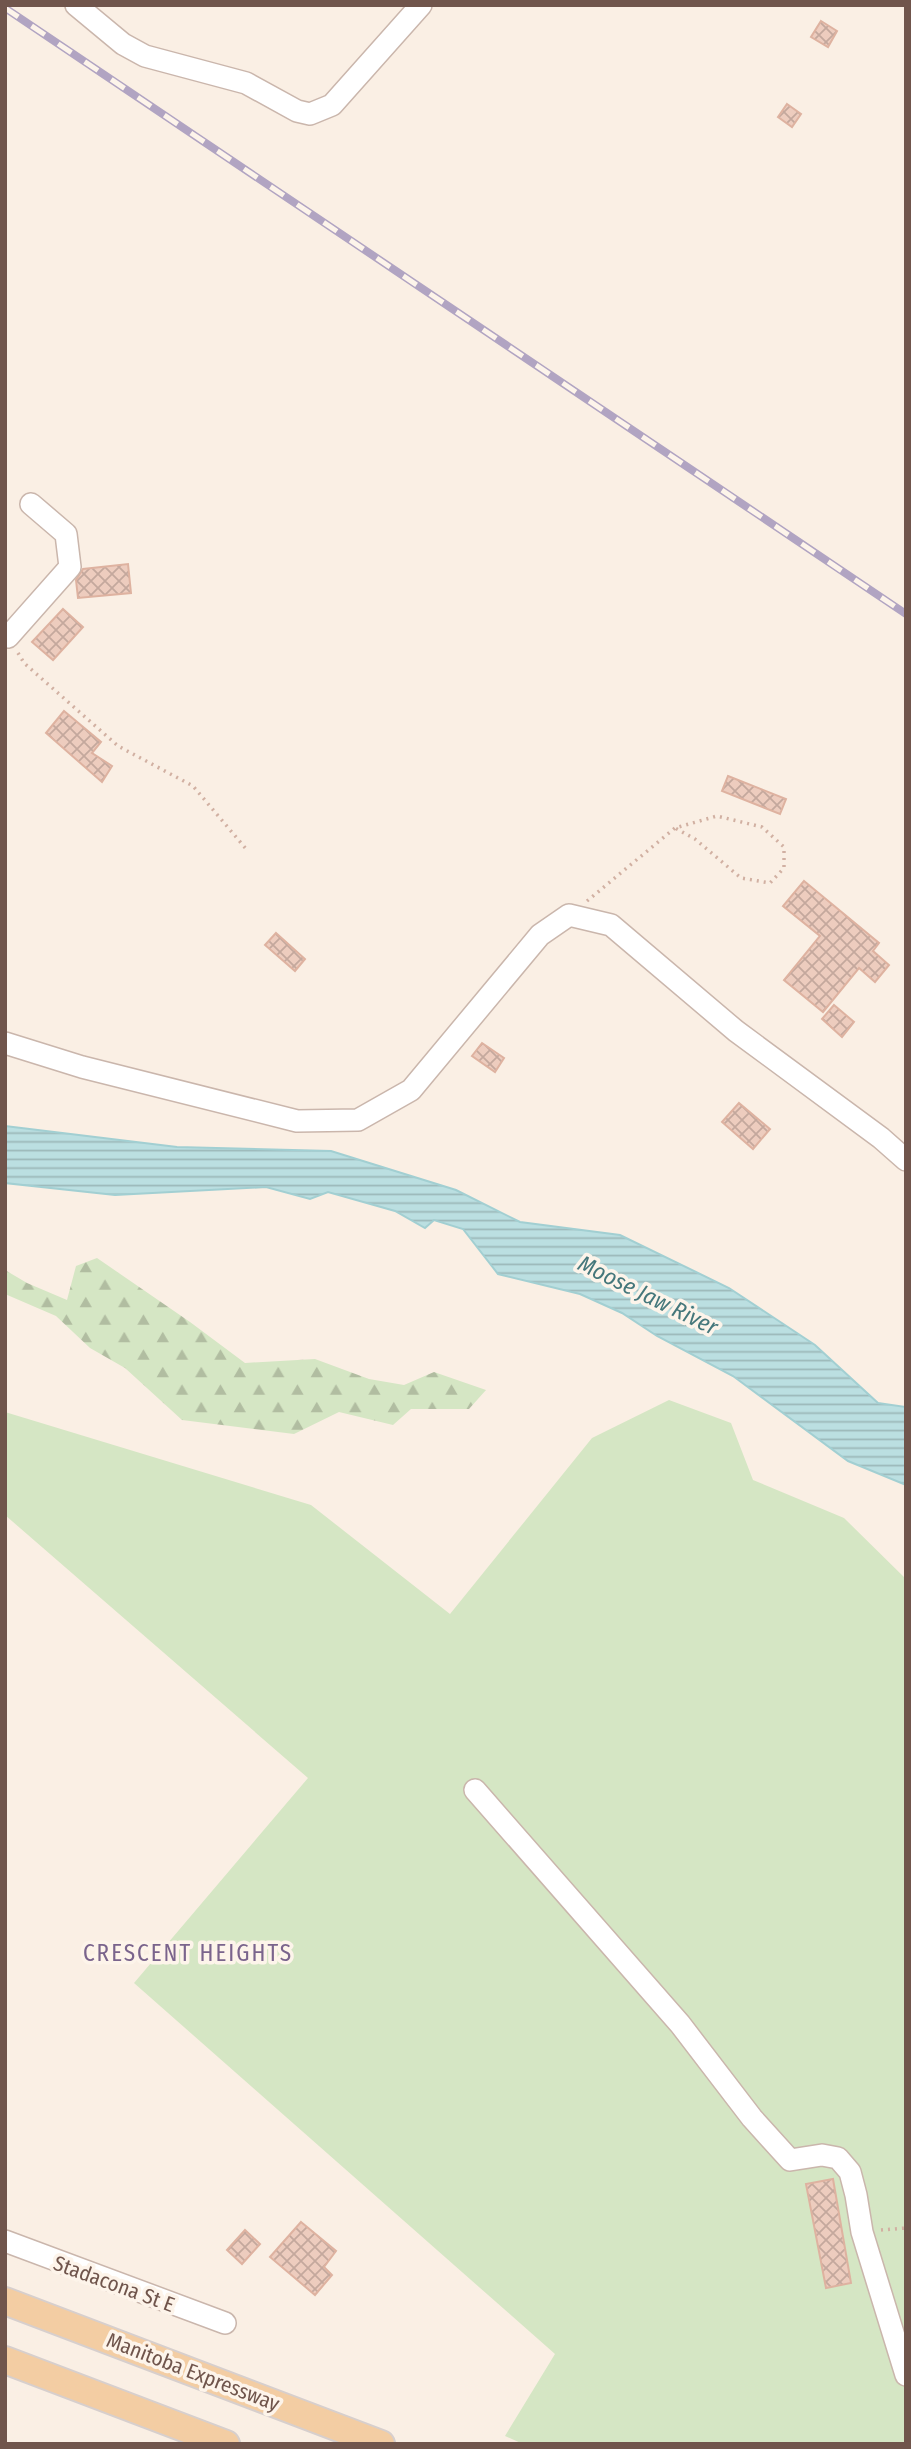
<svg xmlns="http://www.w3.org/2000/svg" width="911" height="2449" viewBox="0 0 911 2449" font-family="'Fira Sans Condensed',sans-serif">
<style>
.grass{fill:#d5e6c4}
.forest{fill:url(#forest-firs)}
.water{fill:url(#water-rules);stroke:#a2cfd2;stroke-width:2}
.building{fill:url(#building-cross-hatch);stroke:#deb2a0;stroke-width:2}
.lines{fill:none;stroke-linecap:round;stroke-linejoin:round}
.minor-casing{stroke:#cab6ac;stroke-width:24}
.major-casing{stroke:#d7cfcd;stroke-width:30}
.path{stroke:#d1b0a2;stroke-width:3.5;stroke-dasharray:2 5;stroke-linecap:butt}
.minor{stroke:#fff;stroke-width:21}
.major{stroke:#f3cda3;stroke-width:26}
.rail-casing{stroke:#b1a4c2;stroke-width:8}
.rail{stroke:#fdf4ea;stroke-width:5;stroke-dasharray:16;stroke-linecap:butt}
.labels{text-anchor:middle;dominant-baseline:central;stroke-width:7;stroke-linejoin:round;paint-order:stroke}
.street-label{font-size:21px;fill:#70554c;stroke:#fdf4ea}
.water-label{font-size:23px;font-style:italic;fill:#45777b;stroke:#fdf4ea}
.neighbourhood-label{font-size:23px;letter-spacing:2px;fill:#7a648c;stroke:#fdf4ea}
</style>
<defs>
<pattern id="forest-firs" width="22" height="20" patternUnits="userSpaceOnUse" patternTransform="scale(1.75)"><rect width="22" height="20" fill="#d5e6c4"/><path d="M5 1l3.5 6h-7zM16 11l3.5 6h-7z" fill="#b1bda1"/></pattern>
<pattern id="water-rules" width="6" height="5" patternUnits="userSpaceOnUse" patternTransform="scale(1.75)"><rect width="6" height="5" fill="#bbdfe1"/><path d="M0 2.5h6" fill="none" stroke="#9cb8b9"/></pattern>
<pattern id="building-cross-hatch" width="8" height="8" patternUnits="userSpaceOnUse" patternTransform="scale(1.75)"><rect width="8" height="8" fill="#edccbe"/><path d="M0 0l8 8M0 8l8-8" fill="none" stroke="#c4a89d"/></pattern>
</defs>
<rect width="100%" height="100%" fill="#faefe4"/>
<path class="grass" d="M 669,1400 L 731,1423 L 753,1480 L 844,1518 L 906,1579 L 906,2444 L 523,2444 L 505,2436 L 555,2354 L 134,1983 L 308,1778 L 5,1515 L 5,1412 L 311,1505 L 450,1614 L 592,1438 Z"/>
<path class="forest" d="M 97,1258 L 190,1322 L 245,1363 L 315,1359 L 369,1379 L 404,1385 L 434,1372 L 486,1390 L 469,1409 L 411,1409 L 393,1425 L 339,1412 L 294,1434 L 182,1420 L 125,1368 L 90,1348 L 56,1316 L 5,1294 L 5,1270 L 27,1283 L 67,1300 L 76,1266 Z"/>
<path class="water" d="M 5,1126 L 177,1147 L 331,1151 L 456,1190 L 520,1222 L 620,1235 L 729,1288 L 815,1345 L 878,1403 L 906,1407 L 906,1485 L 848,1461 L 733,1376 L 657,1336 L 622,1313 L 580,1294 L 498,1274 L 463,1229 L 434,1220 L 425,1228 L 395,1211 L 328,1192 L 310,1199 L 266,1187 L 115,1195 L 5,1183 Z"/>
<path class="building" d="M 821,21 L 837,31 L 828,47 L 811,37 Z
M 787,104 L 801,114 L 792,127 L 778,117 Z
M 128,564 L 131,593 L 78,598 L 76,580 L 83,569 Z
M 63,609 L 83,627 L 53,660 L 32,642 Z
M 64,711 L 101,742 L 92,753 L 112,766 L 102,782 L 46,733 Z
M 728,776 L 786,799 L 780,814 L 722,791 Z
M 804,881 L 879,943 L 873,951 L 889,965 L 875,982 L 859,968 L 823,1012 L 784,980 L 820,936 L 783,906 Z
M 276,933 L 305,959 L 295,971 L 265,945 Z
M 834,1005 L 854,1022 L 842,1037 L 822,1019 Z
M 482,1043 L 504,1058 L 495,1072 L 472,1056 Z
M 739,1103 L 770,1129 L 753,1149 L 722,1122 Z
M 833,2179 L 851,2283 L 826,2288 L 806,2184 Z
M 301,2222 L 336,2251 L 324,2267 L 332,2275 L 315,2295 L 270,2257 Z
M 245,2230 L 260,2244 L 242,2264 L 227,2250 Z"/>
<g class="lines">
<g class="minor-casing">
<path id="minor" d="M 76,5 L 123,44 L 145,56 L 246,83 L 297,111 L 310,114 L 332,105 L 421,5
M 5,635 L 8,637 L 70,567 L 66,534 L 31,504
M 5,1043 L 82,1067 L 297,1121 L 358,1120 L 411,1090 L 540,935 L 569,915 L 611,925 L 736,1031 L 881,1138 L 906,1160
M 475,1790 L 680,2024 L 752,2118 L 790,2160 L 822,2155 L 838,2158 L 850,2172 L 856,2195 L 862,2232 L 906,2375
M 5,2241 L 225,2323"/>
</g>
<g class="major-casing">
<path id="major" d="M 5,2301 L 381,2444
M 5,2360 L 226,2444"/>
</g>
<path class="path" d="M 18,653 L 24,663 L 118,746 L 193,786 L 247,850
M 587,901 L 675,828 L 717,816 L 762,827 L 784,847 L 784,868 L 770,883 L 741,878 L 695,839 L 675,828
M 881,2230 L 906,2228"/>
<use href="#minor" class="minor"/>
<use href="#major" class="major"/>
<g class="rail-casing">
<path id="rail" d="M 5,8 L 906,614"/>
</g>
<use href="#rail" class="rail"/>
</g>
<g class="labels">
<g class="street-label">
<text transform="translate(114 2284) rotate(20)">Stadacona St E</text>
<text transform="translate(193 2372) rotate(21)">Manitoba Expressway</text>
</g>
<g class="water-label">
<text transform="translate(648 1295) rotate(26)">Moose Jaw River</text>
</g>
<g class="neighbourhood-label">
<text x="188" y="1953">CRESCENT HEIGHTS</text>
</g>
</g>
<rect width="911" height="2449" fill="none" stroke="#70554c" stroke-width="14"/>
</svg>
